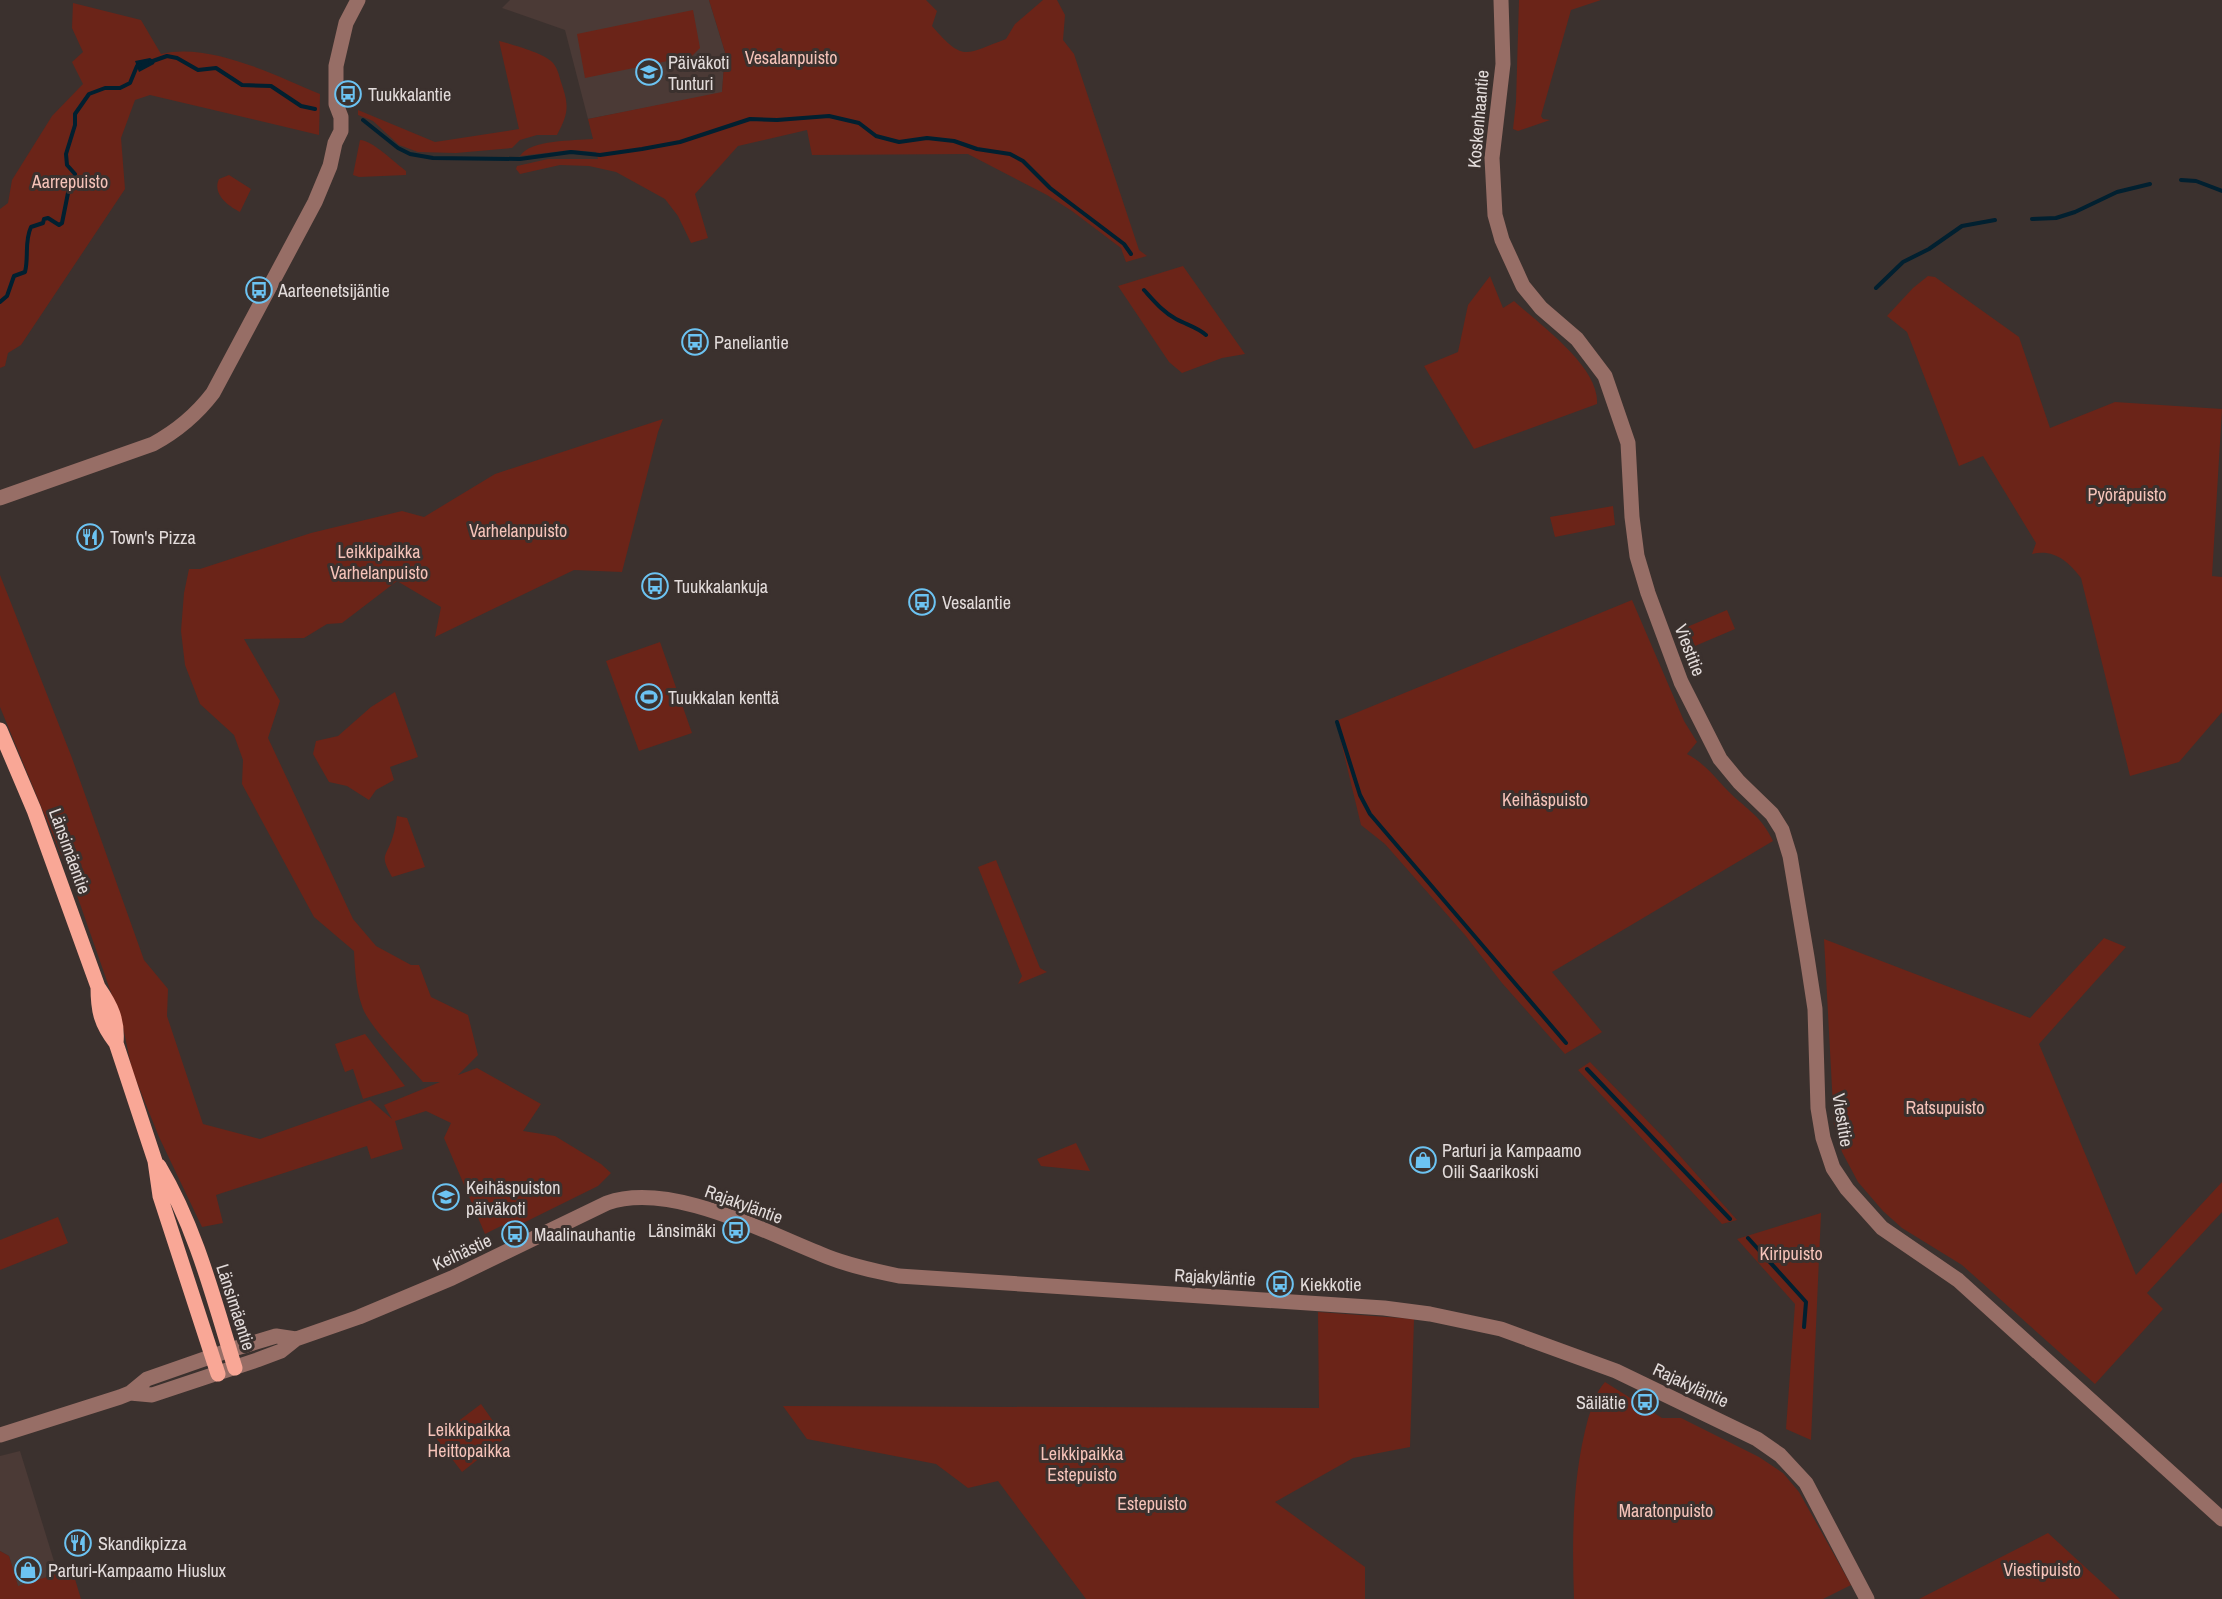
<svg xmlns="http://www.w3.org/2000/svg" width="2222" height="1599" viewBox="0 0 2222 1599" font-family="'Archivo Narrow',sans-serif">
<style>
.built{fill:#4b3a36}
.green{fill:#6b2418}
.water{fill:#012030}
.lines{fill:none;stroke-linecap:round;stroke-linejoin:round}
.stream{stroke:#012030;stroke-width:4}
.minor{stroke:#976e66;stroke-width:15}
.major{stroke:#f9a796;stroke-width:15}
.labels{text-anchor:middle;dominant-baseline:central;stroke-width:6;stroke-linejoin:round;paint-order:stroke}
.park-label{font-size:18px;fill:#f5c3b9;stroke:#3b312e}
.poi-label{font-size:18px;fill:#e3dcdb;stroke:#3b312e;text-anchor:start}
.street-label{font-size:18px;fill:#e3dcdb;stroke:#3b312e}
</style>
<rect width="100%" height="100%" fill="#3b312e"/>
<path class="built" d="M 510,0 L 709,0 L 725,52 L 722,93 L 588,119 L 565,30 L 502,8 Z
M 20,1451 L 58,1574 L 18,1587 L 9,1556 L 0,1551 L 0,1456 Z"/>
<path class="green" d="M 709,0 L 926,0 L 937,11 L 932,26 C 964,63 965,54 1006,39 L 1015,24 L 1043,0 L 1057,0 L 1065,15 L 1063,40 L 1074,54 L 1139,250 L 1147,256 L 1126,262 L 1121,248 L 1072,211 L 1047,195 L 968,154 L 812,155 L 807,130 L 738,146 L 695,194 L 708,238 L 691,243 L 678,216 L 665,199 L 616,172 L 589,166 L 560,165 L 520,174 L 516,169 L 517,166 L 548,159 L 598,159 L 596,152 L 571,150 L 520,156 C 531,139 573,141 593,139 L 588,119 L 722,92 L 725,52 Z
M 1519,0 L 1601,0 L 1571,10 L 1541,116 L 1543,119 L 1550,120 L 1518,131 L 1513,129 L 1516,102 Z
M 73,3 L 141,20 L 161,54 C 209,42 275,75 320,94 L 319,135 L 150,95 L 135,100 L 121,138 L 125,189 L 21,345 L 8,353 L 5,366 L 0,368 L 0,209 L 8,203 L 12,180 L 52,116 L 83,84 L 72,62 L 83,52 L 72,28 Z
M 693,10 L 700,48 L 692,56 L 585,78 L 577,34 Z
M 499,41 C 511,44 543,53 551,61 C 557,66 559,75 561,82 C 569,105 569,113 557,135 L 537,135 L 520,140 L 512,148 L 456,153 L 418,152 L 399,145 L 373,121 L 358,115 L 358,110 L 435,142 L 519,129 Z
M 360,140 C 372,140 395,163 406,171 L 406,175 L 359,177 L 353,175 Z
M 229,175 L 251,189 L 240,212 C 228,206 212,194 219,179 Z
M 1183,266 L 1245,354 L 1222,358 L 1182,373 L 1169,362 L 1118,286 Z
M 1490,276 L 1503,308 L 1514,301 C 1539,324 1600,367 1597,404 L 1474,449 L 1424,366 L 1458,352 L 1468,305 Z
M 1928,276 L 1935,277 L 2019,337 L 2050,428 L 2115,402 L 2222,409 L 2212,576 L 2222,577 L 2222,712 L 2179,762 L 2130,776 L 2081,578 C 2068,561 2054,549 2032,554 L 2036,543 L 1983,456 L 1959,466 L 1907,332 L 1887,316 L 1913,288 Z
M 663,419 L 658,432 L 622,572 L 574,570 L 435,637 L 441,607 L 397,581 L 342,623 L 327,624 L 304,638 L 244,639 L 280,701 L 268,738 L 353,919 L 376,946 L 411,965 L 419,965 L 431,997 L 468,1015 L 478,1055 L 458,1075 L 477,1068 L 541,1104 L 523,1131 L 555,1136 L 601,1164 L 611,1173 L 598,1186 L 505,1232 L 503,1225 L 485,1234 L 444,1138 L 451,1123 L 426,1111 L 395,1121 L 403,1149 L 371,1159 L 367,1146 L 216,1195 L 223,1223 L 202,1227 L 159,1137 L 132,1070 L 123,1027 L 72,881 L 0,707 L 0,575 L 72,758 L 144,960 L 168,989 L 167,1016 L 203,1124 L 260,1139 L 370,1100 L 392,1119 L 384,1105 L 440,1082 L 423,1082 C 408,1065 368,1026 362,1006 C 356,989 355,970 354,951 L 314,917 L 242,784 L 243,760 L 234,735 L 200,704 L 185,665 L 181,631 L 184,593 L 189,569 L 200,569 L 311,533 L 402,511 L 424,517 L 495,474 Z
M 1613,506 L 1615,525 L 1555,537 L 1550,517 Z
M 1632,600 L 1684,721 L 1697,742 L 1687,754 C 1710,766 1721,787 1740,802 C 1755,815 1764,822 1773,841 L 1552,972 L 1602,1032 L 1565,1054 L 1502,983 L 1465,935 L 1385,844 L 1361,825 L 1336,721 Z
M 1727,610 L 1735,629 L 1695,646 L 1687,627 Z
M 660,642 L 692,733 L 639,751 L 606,661 Z
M 395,692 L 418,757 L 390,767 L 394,780 L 376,790 L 369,800 L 347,786 L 329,782 L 313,754 L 316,741 L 338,736 L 371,707 Z
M 397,816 L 407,818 L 425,867 L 392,877 C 379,853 386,859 393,836 C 395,830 396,823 397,816 Z
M 996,860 L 1040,968 L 1047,972 L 1018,984 L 1022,976 L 978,867 Z
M 2104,938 L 2126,947 L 2039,1044 L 2136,1275 L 2222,1182 L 2222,1212 L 2147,1293 L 2163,1309 L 2095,1384 L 1962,1265 L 1902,1228 L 1883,1211 L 1858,1182 L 1842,1152 L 1834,1125 L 1824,939 L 2030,1018 Z
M 365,1034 L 405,1086 L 363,1099 L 353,1069 L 345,1072 L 335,1044 Z
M 1590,1062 L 1665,1139 L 1737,1220 L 1722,1224 L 1578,1070 Z
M 1076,1143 L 1090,1171 L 1041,1166 L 1037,1159 Z
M 1821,1213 L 1811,1440 L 1786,1429 L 1795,1304 L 1737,1239 Z
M 58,1217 L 68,1243 L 0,1270 L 0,1240 Z
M 1318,1312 L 1414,1319 L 1410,1447 L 1353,1458 L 1275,1502 L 1365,1567 L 1365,1599 L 1086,1599 L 998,1481 L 968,1488 L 936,1464 L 807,1439 L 783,1406 L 1319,1408 Z
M 1605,1382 L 1662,1418 L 1681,1418 L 1759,1457 L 1783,1473 L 1799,1492 L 1851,1585 L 1823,1599 L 1574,1599 C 1572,1539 1572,1478 1588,1419 C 1593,1405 1595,1393 1605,1382 Z
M 481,1404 L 505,1438 L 462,1472 L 436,1438 Z
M 2048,1533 L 2120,1599 L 1919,1599 Z
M 0,1551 L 9,1556 L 18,1586 L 72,1569 L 81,1599 L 0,1599 Z"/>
<path class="water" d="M 150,58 L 155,61 L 154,64 L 139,72 L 135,61 Z"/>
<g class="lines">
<path class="stream" d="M 150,62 L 167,56 L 177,58 L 198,70 L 216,68 L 242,85 L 271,86 L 301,106 L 315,109
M 363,120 L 398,148 L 410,154 L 433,158 L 520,159 L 571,152 L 600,155 L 642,149 L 680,142 L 750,119 L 777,120 L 829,116 L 859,123 L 876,136 L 899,142 L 927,138 L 954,141 L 977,149 L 1010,154 L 1023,161 L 1050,188 L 1124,244 L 1131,254
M 2181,180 L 2196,181 L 2222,191
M 2032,219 L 2056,218 L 2075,212 L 2117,192 L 2150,184
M 1876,288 L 1903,262 L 1929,249 L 1962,226 L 1995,220
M 1144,290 C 1154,301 1163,312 1176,319 C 1187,325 1197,327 1206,335
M 0,302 L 7,296 L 14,276 L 25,272 C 29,256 24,242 31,227 L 43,223 L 44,219 L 48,218 L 59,225 L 62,223 L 68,193 L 75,174 L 67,165 L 66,154 L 75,125 L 75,114 L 89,94 L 105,88 L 120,88 L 130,83 L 137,66 L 140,65
M 1337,722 L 1360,795 L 1370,814 L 1566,1043
M 1587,1069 L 1730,1219
M 1748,1238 L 1806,1302 L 1804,1327"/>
<path class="minor" d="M 1501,0 L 1503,64 L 1492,158 L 1495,215 L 1502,240 L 1523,286 L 1541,308 L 1577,339 L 1605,376 L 1628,443 L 1632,517 L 1637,556 L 1648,593 L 1681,682 L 1720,759 L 1739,782 L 1772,814 L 1782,830 L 1790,856 L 1807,957 L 1815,1009 L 1818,1108 L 1823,1138 L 1833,1168 L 1847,1189 L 1882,1228 L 1958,1280 L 2222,1519
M 0,498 L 153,444 C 177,431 197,414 213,393 L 315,202 L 330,166 L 335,143 L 341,131 L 341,117 L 336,104 L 336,66 L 346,23 L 358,0
M 130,1393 L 152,1395 L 257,1360 L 281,1351 L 296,1339 L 359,1317 L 452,1278 L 607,1203 C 671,1180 768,1234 828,1257 C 851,1266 875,1271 899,1276 L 1384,1308 L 1430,1314 L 1501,1329 L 1616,1371 L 1757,1439 L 1780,1455 L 1806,1483 L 1867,1599
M 0,1435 L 120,1397 L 130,1393 L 147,1379 L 230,1350 L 276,1336 L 296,1339"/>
<path class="major" d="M 0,730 L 34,810 L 98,987 C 111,1006 118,1020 116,1043
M 98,987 C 98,1011 101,1024 116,1043 L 155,1161 L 160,1196 L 218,1374
M 159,1166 C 196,1228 214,1300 235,1368"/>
</g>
<defs>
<g id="school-ring" transform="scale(1.35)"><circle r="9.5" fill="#3b312e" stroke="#6cc3f2" stroke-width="1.5"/><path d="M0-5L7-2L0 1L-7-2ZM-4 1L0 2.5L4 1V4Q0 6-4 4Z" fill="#6cc3f2"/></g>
<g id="bus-ring" transform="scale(1.35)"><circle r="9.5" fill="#3b312e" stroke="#6cc3f2" stroke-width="1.5"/><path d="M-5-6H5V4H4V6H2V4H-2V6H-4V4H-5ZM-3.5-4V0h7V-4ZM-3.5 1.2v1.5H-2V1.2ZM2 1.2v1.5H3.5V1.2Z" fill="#6cc3f2"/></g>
<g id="restaurant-ring" transform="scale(1.35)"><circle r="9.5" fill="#3b312e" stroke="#6cc3f2" stroke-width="1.5"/><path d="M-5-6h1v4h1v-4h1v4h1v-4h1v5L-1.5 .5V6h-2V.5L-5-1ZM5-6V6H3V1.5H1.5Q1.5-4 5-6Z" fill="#6cc3f2"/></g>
<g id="stadium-ring" transform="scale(1.35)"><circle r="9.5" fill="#3b312e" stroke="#6cc3f2" stroke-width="1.5"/><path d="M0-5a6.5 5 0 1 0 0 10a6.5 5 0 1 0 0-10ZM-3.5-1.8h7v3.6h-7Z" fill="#6cc3f2"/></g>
<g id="shop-ring" transform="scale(1.35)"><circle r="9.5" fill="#3b312e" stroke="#6cc3f2" stroke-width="1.5"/><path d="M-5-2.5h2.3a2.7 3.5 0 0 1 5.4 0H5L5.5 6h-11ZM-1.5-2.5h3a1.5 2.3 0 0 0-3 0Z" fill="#6cc3f2"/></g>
</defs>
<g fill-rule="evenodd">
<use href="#school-ring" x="649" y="72"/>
<use href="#bus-ring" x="348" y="94"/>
<use href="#bus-ring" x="259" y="290"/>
<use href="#bus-ring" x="695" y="342"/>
<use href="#restaurant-ring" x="90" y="537"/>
<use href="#bus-ring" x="655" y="586"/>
<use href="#bus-ring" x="922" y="602"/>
<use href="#stadium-ring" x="649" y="697"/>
<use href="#shop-ring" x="1423" y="1160"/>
<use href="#school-ring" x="446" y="1197"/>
<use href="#bus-ring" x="736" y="1230"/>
<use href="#bus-ring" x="515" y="1234"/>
<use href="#bus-ring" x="1280" y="1284"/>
<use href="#bus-ring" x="1645" y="1402"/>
<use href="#restaurant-ring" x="78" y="1543"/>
<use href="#shop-ring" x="28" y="1570"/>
</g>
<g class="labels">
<g class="park-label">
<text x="791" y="57">Vesalanpuisto</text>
<text x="70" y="181">Aarrepuisto</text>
<text x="2127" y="494">Pyöräpuisto</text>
<text x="518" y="530">Varhelanpuisto</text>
<text x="379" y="551">Leikkipaikka<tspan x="379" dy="21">Varhelanpuisto</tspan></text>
<text x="1545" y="799">Keihäspuisto</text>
<text x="1945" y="1107">Ratsupuisto</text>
<text x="1791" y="1253">Kiripuisto</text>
<text x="469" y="1429">Leikkipaikka<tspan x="469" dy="21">Heittopaikka</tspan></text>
<text x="1082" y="1453">Leikkipaikka<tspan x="1082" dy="21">Estepuisto</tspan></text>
<text x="1152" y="1503">Estepuisto</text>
<text x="1666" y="1510">Maratonpuisto</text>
<text x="2042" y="1569">Viestipuisto</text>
</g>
<g class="poi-label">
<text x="668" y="62">Päiväkoti<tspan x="668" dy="21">Tunturi</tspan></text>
<text x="368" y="94">Tuukkalantie</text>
<text x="278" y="290">Aarteenetsijäntie</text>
<text x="714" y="342">Paneliantie</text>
<text x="110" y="537">Town's Pizza</text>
<text x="674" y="586">Tuukkalankuja</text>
<text x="942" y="602">Vesalantie</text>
<text x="668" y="697">Tuukkalan kenttä</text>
<text x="1442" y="1150">Parturi ja Kampaamo<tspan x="1442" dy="21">Oili Saarikoski</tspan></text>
<text x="466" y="1187">Keihäspuiston<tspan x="466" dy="21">päiväkoti</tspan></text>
<text x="716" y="1230" text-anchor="end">Länsimäki</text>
<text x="534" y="1234">Maalinauhantie</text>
<text x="1300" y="1284">Kiekkotie</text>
<text x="1626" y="1402" text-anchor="end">Säilätie</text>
<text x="98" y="1543">Skandikpizza</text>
<text x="48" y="1570">Parturi-Kampaamo Hiuslux</text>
</g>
<g class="street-label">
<text transform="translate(1478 119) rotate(-85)">Koskenhaantie</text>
<text transform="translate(1690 650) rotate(69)">Viestitie</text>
<text transform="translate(70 851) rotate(70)">Länsimäentie</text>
<text transform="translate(1843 1120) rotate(81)">Viestitie</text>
<text transform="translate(744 1204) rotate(20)">Rajakyläntie</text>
<text transform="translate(462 1252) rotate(-25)">Keihästie</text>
<text transform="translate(1215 1277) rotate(3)">Rajakyläntie</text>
<text transform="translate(236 1307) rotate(72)">Länsimäentie</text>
<text transform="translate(1691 1385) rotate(25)">Rajakyläntie</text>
</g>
</g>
</svg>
